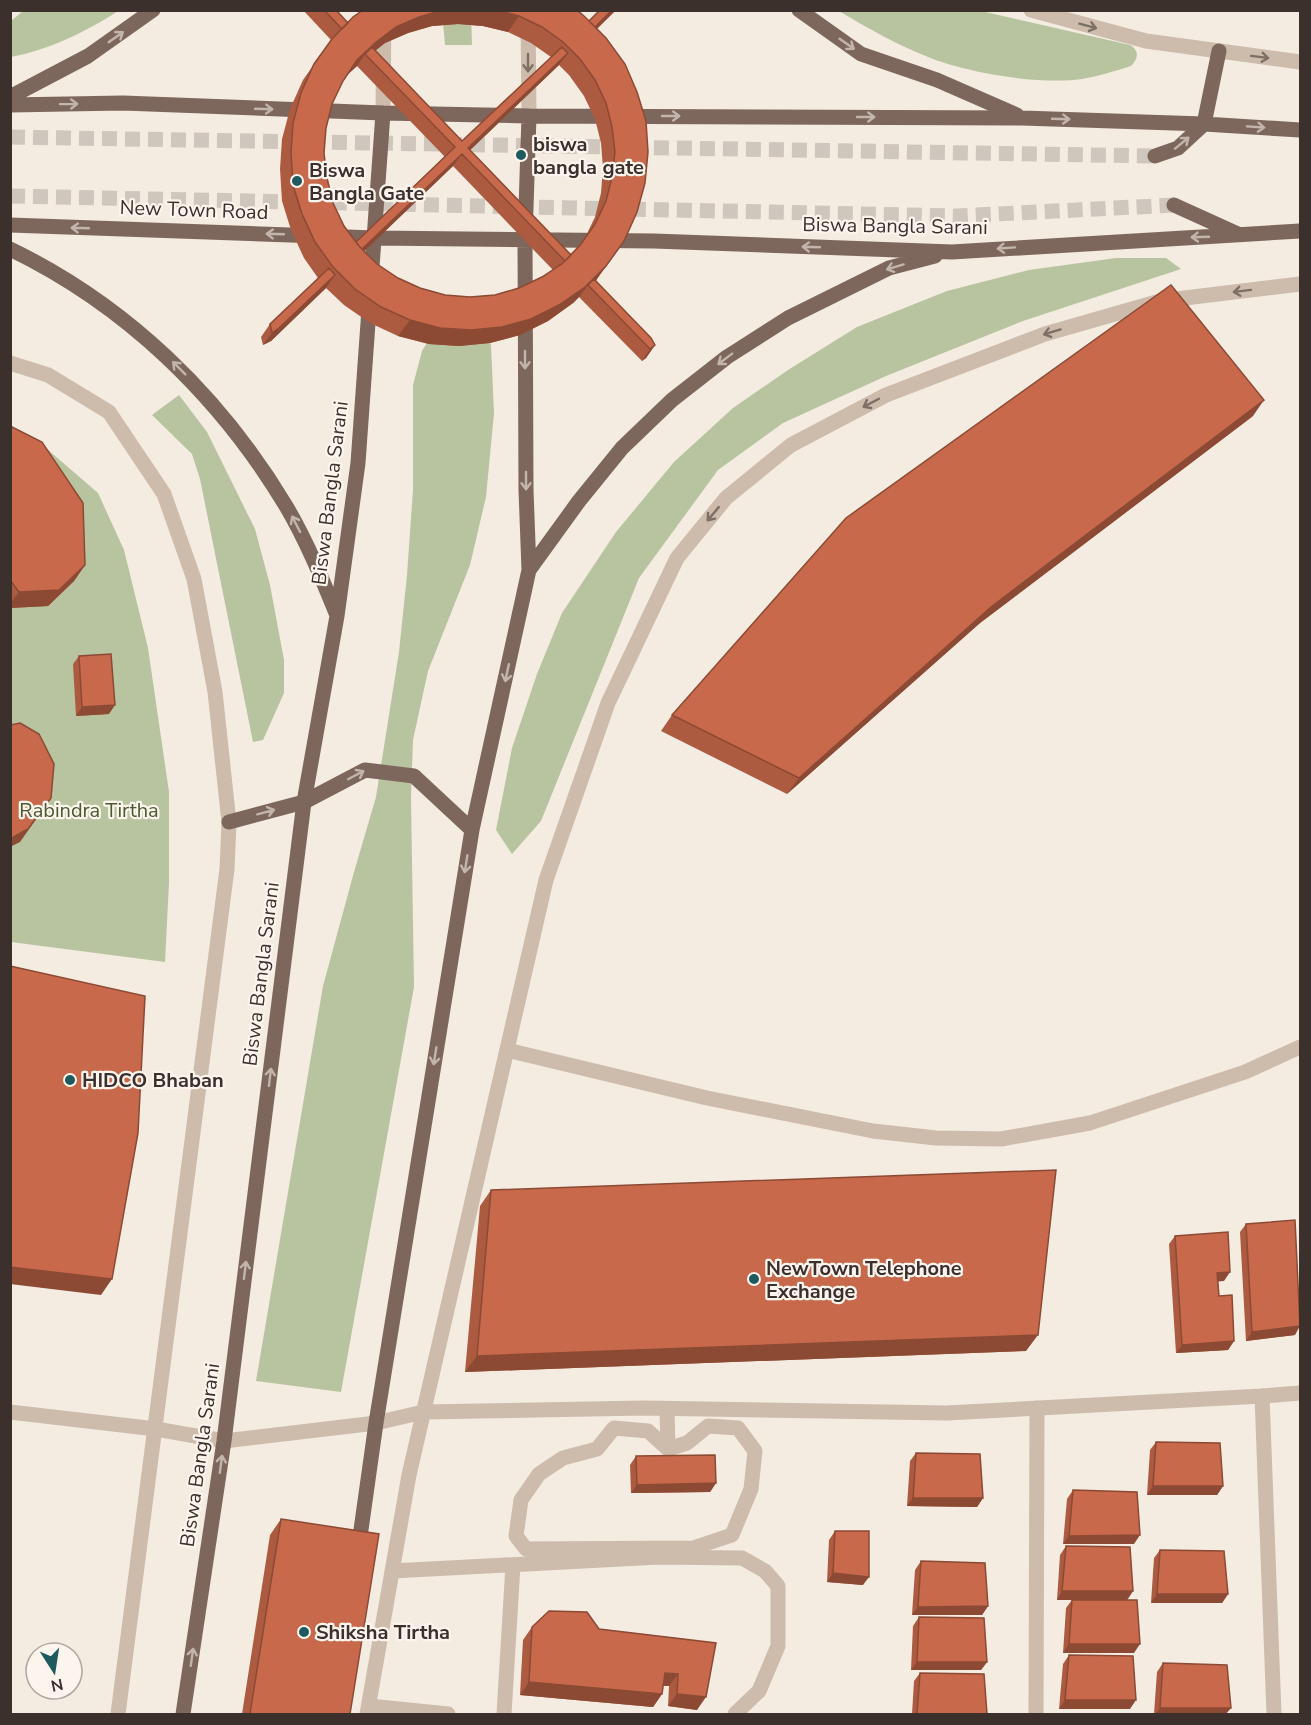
<svg xmlns="http://www.w3.org/2000/svg" width="1311" height="1725" viewBox="0 0 1311 1725" font-family="'Nunito Sans',sans-serif">
<style>
.green{fill:#b8c4a0}
.lines{fill:none;stroke-linecap:round;stroke-linejoin:round}
.primary-tunnel{stroke:#cfc6bd;stroke-width:15;stroke-dasharray:15 8;stroke-linecap:butt}
.minor{stroke:#cdbbac;stroke-width:15}
.tertiary{stroke:#cdbbac;stroke-width:15}
.primary{stroke:#7d675c;stroke-width:15}
.wall{fill:#ac5a40;fill-rule:evenodd}
.shaded-wall{fill:#8c4a34}
.building{fill:#c8694b;stroke:#8c4a34;stroke-width:1.5}
.oneway{stroke:#7d6f65}
.oneway2{stroke:#c2b5ac}
.poi-dot{fill:#1f5a5e;stroke:#fbf5ee;stroke-width:2}
.labels{text-anchor:middle;dominant-baseline:central;stroke-width:4.5;stroke-linejoin:round;paint-order:stroke}
.poi-label{font-size:20px;font-weight:bold;fill:#3b302b;stroke:#fbf5ee;text-anchor:start}
.street-label{font-size:20px;fill:#3b302b;stroke:#fbf5ee}
.park-label{font-size:20px;fill:#4a5a2e;stroke:#fbf5ee}
</style>
<rect width="100%" height="100%" fill="#f4ebe1"/>
<path class="green" d="M 23,11 L 23,10 L 118,11 C 86,32 48,50 11,57 L 11,21 Z
M 442,11 L 471,11 L 472,45 L 445,45 Z
M 839,11 L 981,11 L 1130,45 C 1140,51 1138,59 1131,66 C 1115,71 1099,76 1082,79 C 1040,85 967,73 928,57 C 898,45 867,28 839,11 Z
M 1116,258 L 1166,258 L 1181,269 L 1023,321 L 886,376 L 783,423 L 718,470 L 639,578 L 541,821 L 512,854 L 496,830 L 512,748 L 537,674 L 562,613 L 616,532 L 674,462 L 733,408 L 788,370 L 857,327 L 947,291 L 1029,270 Z
M 437,327 L 486,335 L 491,345 L 494,413 L 486,497 L 470,565 L 428,671 L 413,740 L 411,798 L 414,987 L 341,1392 L 256,1381 L 323,986 L 354,872 L 376,797 L 399,652 L 407,575 L 413,490 L 413,385 L 422,351 Z
M 179,395 L 207,432 L 255,529 L 270,585 L 284,660 L 284,693 L 263,740 L 253,742 L 200,479 L 192,454 L 152,415 Z
M 11,434 L 47,449 L 98,493 L 124,550 L 148,648 L 169,792 L 169,883 L 165,962 L 11,942 Z"/>
<g class="lines">
<path class="primary-tunnel" d="M 10,137 L 1155,156
M 10,196 L 957,216 L 1174,205"/>
<path class="minor" d="M 507,1050 L 707,1098 L 873,1131 L 936,1138 L 1001,1139 L 1090,1123 L 1245,1072 L 1300,1047
M 1262,1396 L 1274,1714
M 667,1409 L 668,1449 L 687,1443 L 708,1426 L 738,1428 L 755,1451 L 751,1489 L 732,1535 L 693,1548 L 526,1549 L 516,1536 L 521,1500 L 539,1474 L 563,1458 L 597,1449 L 614,1428 L 648,1431 L 668,1449
M 10,1412 L 156,1429 L 224,1441 L 376,1423
M 392,1571 L 659,1557 L 742,1558 L 765,1571 L 778,1586 L 778,1646 L 759,1691 L 735,1714
M 369,1706 L 448,1714
M 504,1714 L 513,1565
M 1036,1714 L 1037,1408"/>
<path class="tertiary" d="M 528,10 L 529,116
M 1031,10 L 1146,41 L 1300,62
M 383,113 L 384,10
M 10,363 L 48,375 L 109,412 L 164,494 L 194,579 L 215,692 L 229,822 L 227,869 L 118,1714
M 376,1423 L 423,1412 L 644,1408 L 947,1413 L 1262,1396 L 1300,1393
M 367,1714 L 409,1475 L 546,880 L 608,703 L 677,558 L 726,498 L 791,445 L 886,395 L 1045,334 L 1160,301 L 1300,284"/>
<path class="primary" d="M 799,10 L 861,54 L 937,80 L 1017,115
M 10,97 L 88,56 L 153,10
M 10,105 L 123,103 L 383,113 L 529,116 L 1022,118 L 1204,124 L 1300,130
M 1155,156 L 1178,148 L 1204,124 L 1219,51
M 1174,205 L 1238,234
M 10,225 L 375,238 L 654,241 L 952,252 L 1300,231
M 10,249 C 126,305 220,396 286,506 C 306,540 321,576 336,613
M 529,570 L 579,501 L 622,448 L 672,400 L 727,357 L 788,318 L 889,268 L 935,256
M 229,822 L 304,802 L 365,770 L 414,776 L 472,830
M 358,1551 L 376,1423 L 472,830 L 529,570 L 526,490 L 525,238 L 529,116
M 183,1714 L 224,1441 L 304,802 L 337,616 L 358,463 L 383,113"/>
</g>
<path class="wall" d="M 303,10 L 336,10 L 348,23 L 577,10 L 589,21 L 600,10 L 616,10 L 597,29 L 637,92 L 596,281 L 655,345 L 646,358 L 642,361 L 579,297 L 573,303 L 548,321 L 520,335 L 490,343 L 459,346 L 429,344 L 398,336 L 370,323 L 344,305 L 326,288 L 271,341 L 263,345 L 261,337 L 270,324 L 318,278 L 304,258 L 291,230 L 282,201 L 280,169 L 282,139 L 290,109 L 303,80 L 331,40 ZM 458,24 L 483,26 L 508,32 L 531,43 L 551,57 L 462,141 L 375,51 L 385,43 L 408,33 L 432,26 ZM 559,65 L 569,75 L 584,96 L 595,119 L 601,143 L 603,168 L 601,193 L 595,217 L 584,240 L 571,255 L 470,150 ZM 357,66 L 445,157 L 356,242 L 344,226 L 333,203 L 327,178 L 324,153 L 326,128 L 332,104 L 343,81 L 346,76 ZM 453,166 L 553,270 L 542,277 L 519,288 L 495,295 L 470,297 L 445,295 L 420,288 L 398,278 L 377,264 L 364,251 Z
M 1253,416 L 980,623 L 787,794 L 661,731 L 672,715 Z
M 10,426 L 85,565 L 74,581 L 48,606 L 10,608 Z
M 79,656 L 109,714 L 76,716 L 73,664 Z
M 491,1190 L 1026,1351 L 465,1372 L 480,1206 Z
M 1246,1224 L 1295,1335 L 1246,1341 L 1240,1232 Z
M 1175,1236 L 1224,1281 L 1218,1281 L 1219,1296 L 1234,1341 L 1228,1350 L 1176,1353 L 1169,1244 Z
M 1156,1442 L 1223,1486 L 1217,1495 L 1147,1495 L 1150,1450 Z
M 916,1453 L 983,1498 L 977,1507 L 907,1506 L 910,1461 Z
M 636,1456 L 716,1483 L 710,1492 L 631,1493 L 630,1465 Z
M 1073,1490 L 1134,1544 L 1063,1544 L 1067,1499 Z
M 281,1519 L 350,1714 L 242,1714 L 270,1535 Z
M 835,1531 L 863,1585 L 827,1582 L 829,1540 Z
M 1066,1546 L 1133,1591 L 1127,1600 L 1075,1600 L 1134,1653 L 1063,1653 L 1066,1608 L 1072,1600 L 1057,1600 L 1060,1555 Z
M 1160,1550 L 1228,1594 L 1222,1603 L 1151,1603 L 1154,1558 Z
M 921,1561 L 988,1606 L 982,1615 L 912,1615 L 915,1570 Z
M 919,1617 L 987,1662 L 981,1670 L 911,1670 L 913,1626 Z
M 532,1627 L 599,1629 L 716,1643 L 697,1710 L 668,1706 L 669,1686 L 663,1686 L 662,1694 L 653,1707 L 520,1695 L 523,1640 Z
M 1069,1655 L 1130,1709 L 1059,1709 L 1063,1664 Z
M 1163,1663 L 1226,1714 L 1154,1714 L 1157,1672 Z
M 920,1673 L 987,1714 L 912,1714 L 914,1681 Z"/>
<path class="shaded-wall" d="M 443,10 L 497,10 L 519,16 L 508,32 L 483,26 L 458,24 L 432,26 L 408,33 L 385,43 L 368,56 L 365,54 L 357,66 L 346,76 L 357,60 L 375,43 L 396,27 L 419,17 Z
M 612,10 L 616,10 L 583,42 L 592,30 Z
M 568,53 L 559,65 L 464,156 L 468,148 Z
M 462,154 L 453,166 L 350,265 L 359,252 Z
M 624,241 L 595,282 L 588,285 L 579,297 L 573,303 L 548,321 L 520,335 L 490,343 L 459,346 L 429,344 L 398,336 L 410,320 L 440,328 Z
M 335,275 L 326,288 L 271,341 L 263,345 L 272,333 Z
M 655,345 L 646,358 L 642,361 L 650,349 Z
M 1264,400 L 1253,416 L 980,623 L 787,794 L 799,778 L 991,607 Z
M 85,565 L 74,581 L 48,606 L 10,608 L 10,604 L 19,592 Z
M 115,705 L 109,714 L 76,716 L 82,707 Z
M 51,798 L 20,842 L 10,847 L 10,839 Z
M 10,1267 L 112,1279 L 101,1295 L 10,1284 Z
M 1230,1272 L 1224,1281 L 1211,1282 L 1217,1273 Z
M 1300,1326 L 1295,1335 L 1246,1341 L 1252,1332 Z
M 1038,1335 L 1026,1351 L 465,1372 L 477,1356 Z
M 1234,1341 L 1228,1350 L 1176,1353 L 1182,1345 Z
M 716,1483 L 710,1492 L 631,1493 L 637,1485 Z
M 1153,1486 L 1223,1486 L 1217,1495 L 1147,1495 Z
M 913,1498 L 983,1498 L 977,1507 L 907,1506 Z
M 1140,1535 L 1134,1544 L 1063,1544 L 1069,1536 Z
M 833,1573 L 869,1577 L 863,1585 L 827,1582 Z
M 1062,1591 L 1133,1591 L 1127,1600 L 1057,1600 Z
M 1157,1594 L 1228,1594 L 1222,1603 L 1151,1603 Z
M 988,1606 L 982,1615 L 912,1615 L 918,1607 Z
M 1069,1644 L 1140,1644 L 1134,1653 L 1063,1653 Z
M 917,1662 L 987,1662 L 981,1670 L 911,1670 Z
M 665,1673 L 678,1674 L 669,1686 L 657,1685 Z
M 529,1682 L 662,1694 L 653,1707 L 520,1695 Z
M 677,1694 L 706,1697 L 697,1710 L 668,1706 Z
M 1065,1700 L 1136,1700 L 1130,1709 L 1059,1709 Z
M 1160,1708 L 1231,1708 L 1226,1714 L 1156,1714 Z"/>
<path class="building" d="M 324,10 L 336,10 L 348,23 L 342,29 Z
M 363,10 L 443,10 L 419,17 L 396,27 L 375,43 L 357,60 L 343,81 L 332,104 L 326,128 L 324,153 L 327,178 L 333,203 L 344,226 L 359,246 L 377,264 L 398,278 L 420,288 L 445,295 L 470,297 L 495,295 L 519,288 L 542,277 L 563,263 L 581,244 L 595,224 L 606,201 L 612,177 L 615,152 L 612,127 L 606,103 L 595,80 L 580,59 L 563,42 L 542,27 L 519,16 L 497,10 L 577,10 L 584,16 L 606,38 L 625,64 L 637,92 L 646,121 L 648,152 L 645,183 L 637,212 L 624,241 L 606,266 L 585,287 L 559,305 L 531,319 L 502,327 L 471,330 L 440,328 L 410,320 L 381,307 L 355,289 L 333,267 L 315,242 L 302,214 L 293,185 L 291,153 L 293,123 L 301,93 L 314,64 L 332,39 L 353,17 Z
M 600,10 L 612,10 L 595,27 L 589,21 Z
M 372,47 L 462,141 L 562,47 L 568,53 L 468,148 L 571,255 L 565,261 L 462,154 L 362,249 L 359,246 L 356,242 L 455,147 L 365,54 Z
M 329,268 L 335,275 L 279,328 L 272,333 L 270,324 Z
M 594,279 L 651,338 L 655,345 L 650,349 L 588,285 Z
M 1171,285 L 1264,400 L 991,607 L 799,778 L 672,715 L 846,518 Z
M 10,426 L 42,442 L 83,503 L 85,565 L 59,590 L 19,592 L 10,580 Z
M 111,654 L 115,705 L 82,707 L 79,656 Z
M 20,723 L 39,734 L 54,764 L 51,798 L 28,829 L 10,839 L 10,725 Z
M 10,966 L 145,996 L 138,1133 L 112,1279 L 10,1267 Z
M 1056,1170 L 1038,1335 L 477,1356 L 491,1190 Z
M 1295,1220 L 1300,1326 L 1252,1332 L 1246,1224 Z
M 1228,1232 L 1230,1272 L 1217,1273 L 1219,1296 L 1232,1295 L 1234,1341 L 1182,1345 L 1175,1236 Z
M 1156,1442 L 1220,1443 L 1223,1486 L 1153,1486 Z
M 916,1453 L 980,1454 L 983,1498 L 913,1498 Z
M 715,1455 L 716,1483 L 637,1485 L 636,1456 Z
M 1073,1490 L 1137,1492 L 1140,1535 L 1069,1536 Z
M 281,1519 L 379,1534 L 350,1714 L 250,1714 Z
M 835,1531 L 869,1531 L 869,1577 L 833,1573 Z
M 1066,1546 L 1130,1547 L 1133,1591 L 1062,1591 Z
M 1160,1550 L 1224,1551 L 1228,1594 L 1157,1594 Z
M 921,1561 L 985,1563 L 988,1606 L 918,1607 Z
M 1072,1600 L 1137,1600 L 1140,1644 L 1069,1644 Z
M 549,1611 L 587,1612 L 599,1629 L 716,1643 L 706,1697 L 677,1694 L 678,1674 L 665,1673 L 662,1694 L 529,1682 L 532,1627 Z
M 919,1617 L 984,1618 L 987,1662 L 917,1662 Z
M 1069,1655 L 1133,1656 L 1136,1700 L 1065,1700 Z
M 1163,1663 L 1227,1665 L 1231,1708 L 1160,1708 Z
M 920,1673 L 984,1674 L 987,1714 L 917,1714 Z"/>
<defs><path id="oneway-shaft" d="M-6 0H5M1.5-3L5.5 0L1.5 3" fill="none" stroke-width="1.6" stroke-linecap="round" stroke-linejoin="round" transform="scale(1.5)"/></defs>
<g class="oneway">
<use href="#oneway-shaft" transform="translate(1088 26) rotate(15)"/>
<use href="#oneway-shaft" transform="translate(1260 57) rotate(7)"/>
<use href="#oneway-shaft" transform="translate(528 63) rotate(90)"/>
<use href="#oneway-shaft" transform="translate(1242 291) rotate(173)"/>
<use href="#oneway-shaft" transform="translate(1052 332) rotate(163)"/>
<use href="#oneway-shaft" transform="translate(871 403) rotate(152)"/>
<use href="#oneway-shaft" transform="translate(713 514) rotate(130)"/>
</g>
<g class="oneway2">
<use href="#oneway-shaft" transform="translate(116 37) rotate(-35)"/>
<use href="#oneway-shaft" transform="translate(847 44) rotate(35)"/>
<use href="#oneway-shaft" transform="translate(69 104) rotate(-1)"/>
<use href="#oneway-shaft" transform="translate(264 109) rotate(2)"/>
<use href="#oneway-shaft" transform="translate(671 116)"/>
<use href="#oneway-shaft" transform="translate(866 117)"/>
<use href="#oneway-shaft" transform="translate(1061 119) rotate(2)"/>
<use href="#oneway-shaft" transform="translate(1256 127) rotate(4)"/>
<use href="#oneway-shaft" transform="translate(1182 143) rotate(-39)"/>
<use href="#oneway-shaft" transform="translate(80 228) rotate(-178)"/>
<use href="#oneway-shaft" transform="translate(275 234) rotate(-178)"/>
<use href="#oneway-shaft" transform="translate(1200 237) rotate(178)"/>
<use href="#oneway-shaft" transform="translate(811 247) rotate(-178)"/>
<use href="#oneway-shaft" transform="translate(1006 248) rotate(176)"/>
<use href="#oneway-shaft" transform="translate(895 267) rotate(163)"/>
<use href="#oneway-shaft" transform="translate(725 359) rotate(143)"/>
<use href="#oneway-shaft" transform="translate(525 360) rotate(90)"/>
<use href="#oneway-shaft" transform="translate(179 368) rotate(-135)"/>
<use href="#oneway-shaft" transform="translate(526 481) rotate(90)"/>
<use href="#oneway-shaft" transform="translate(296 524) rotate(-117)"/>
<use href="#oneway-shaft" transform="translate(507 673) rotate(102)"/>
<use href="#oneway-shaft" transform="translate(356 775) rotate(-28)"/>
<use href="#oneway-shaft" transform="translate(266 812) rotate(-15)"/>
<use href="#oneway-shaft" transform="translate(466 864) rotate(99)"/>
<use href="#oneway-shaft" transform="translate(435 1056) rotate(99)"/>
<use href="#oneway-shaft" transform="translate(270 1077) rotate(-83)"/>
<use href="#oneway-shaft" transform="translate(245 1270) rotate(-83)"/>
<use href="#oneway-shaft" transform="translate(221 1464) rotate(-82)"/>
<use href="#oneway-shaft" transform="translate(192 1657) rotate(-82)"/>
</g>
<g class="poi-dot">
<circle cx="521" cy="155" r="6"/>
<circle cx="297" cy="181" r="6"/>
<circle cx="70" cy="1080" r="6"/>
<circle cx="754" cy="1279" r="6"/>
<circle cx="304" cy="1632" r="6"/>
</g>
<g class="labels">
<g class="poi-label">
<text x="533" y="144">biswa<tspan x="533" dy="23">bangla gate</tspan></text>
<text x="309" y="170">Biswa<tspan x="309" dy="23">Bangla Gate</tspan></text>
<text x="82" y="1080">HIDCO Bhaban</text>
<text x="766" y="1268">NewTown Telephone<tspan x="766" dy="23">Exchange</tspan></text>
<text x="316" y="1632">Shiksha Tirtha</text>
</g>
<g class="street-label">
<text transform="translate(194 210) rotate(2)">New Town Road</text>
<text transform="translate(895 226) rotate(1)">Biswa Bangla Sarani</text>
<text transform="translate(330 493) rotate(-83)">Biswa Bangla Sarani</text>
<text transform="translate(261 974) rotate(-83)">Biswa Bangla Sarani</text>
<text transform="translate(200 1455) rotate(-82)">Biswa Bangla Sarani</text>
</g>
<g class="park-label">
<text x="89" y="810">Rabindra Tirtha</text>
</g>
</g>
<rect width="1311" height="1725" fill="none" stroke="#3b302b" stroke-width="24"/>
<g transform="translate(54 1671) rotate(168)"><circle r="28" fill="#fbf5ee" stroke="#aea6a0" stroke-width="1.5"/>
<path d="M0-4.5L10 22L0 15L-10 22Z" fill="#1f5a5e"/>
<text y="-9" font-size="16" font-weight="bold" text-anchor="middle" fill="#3b302b">N</text>
</g>
</svg>
